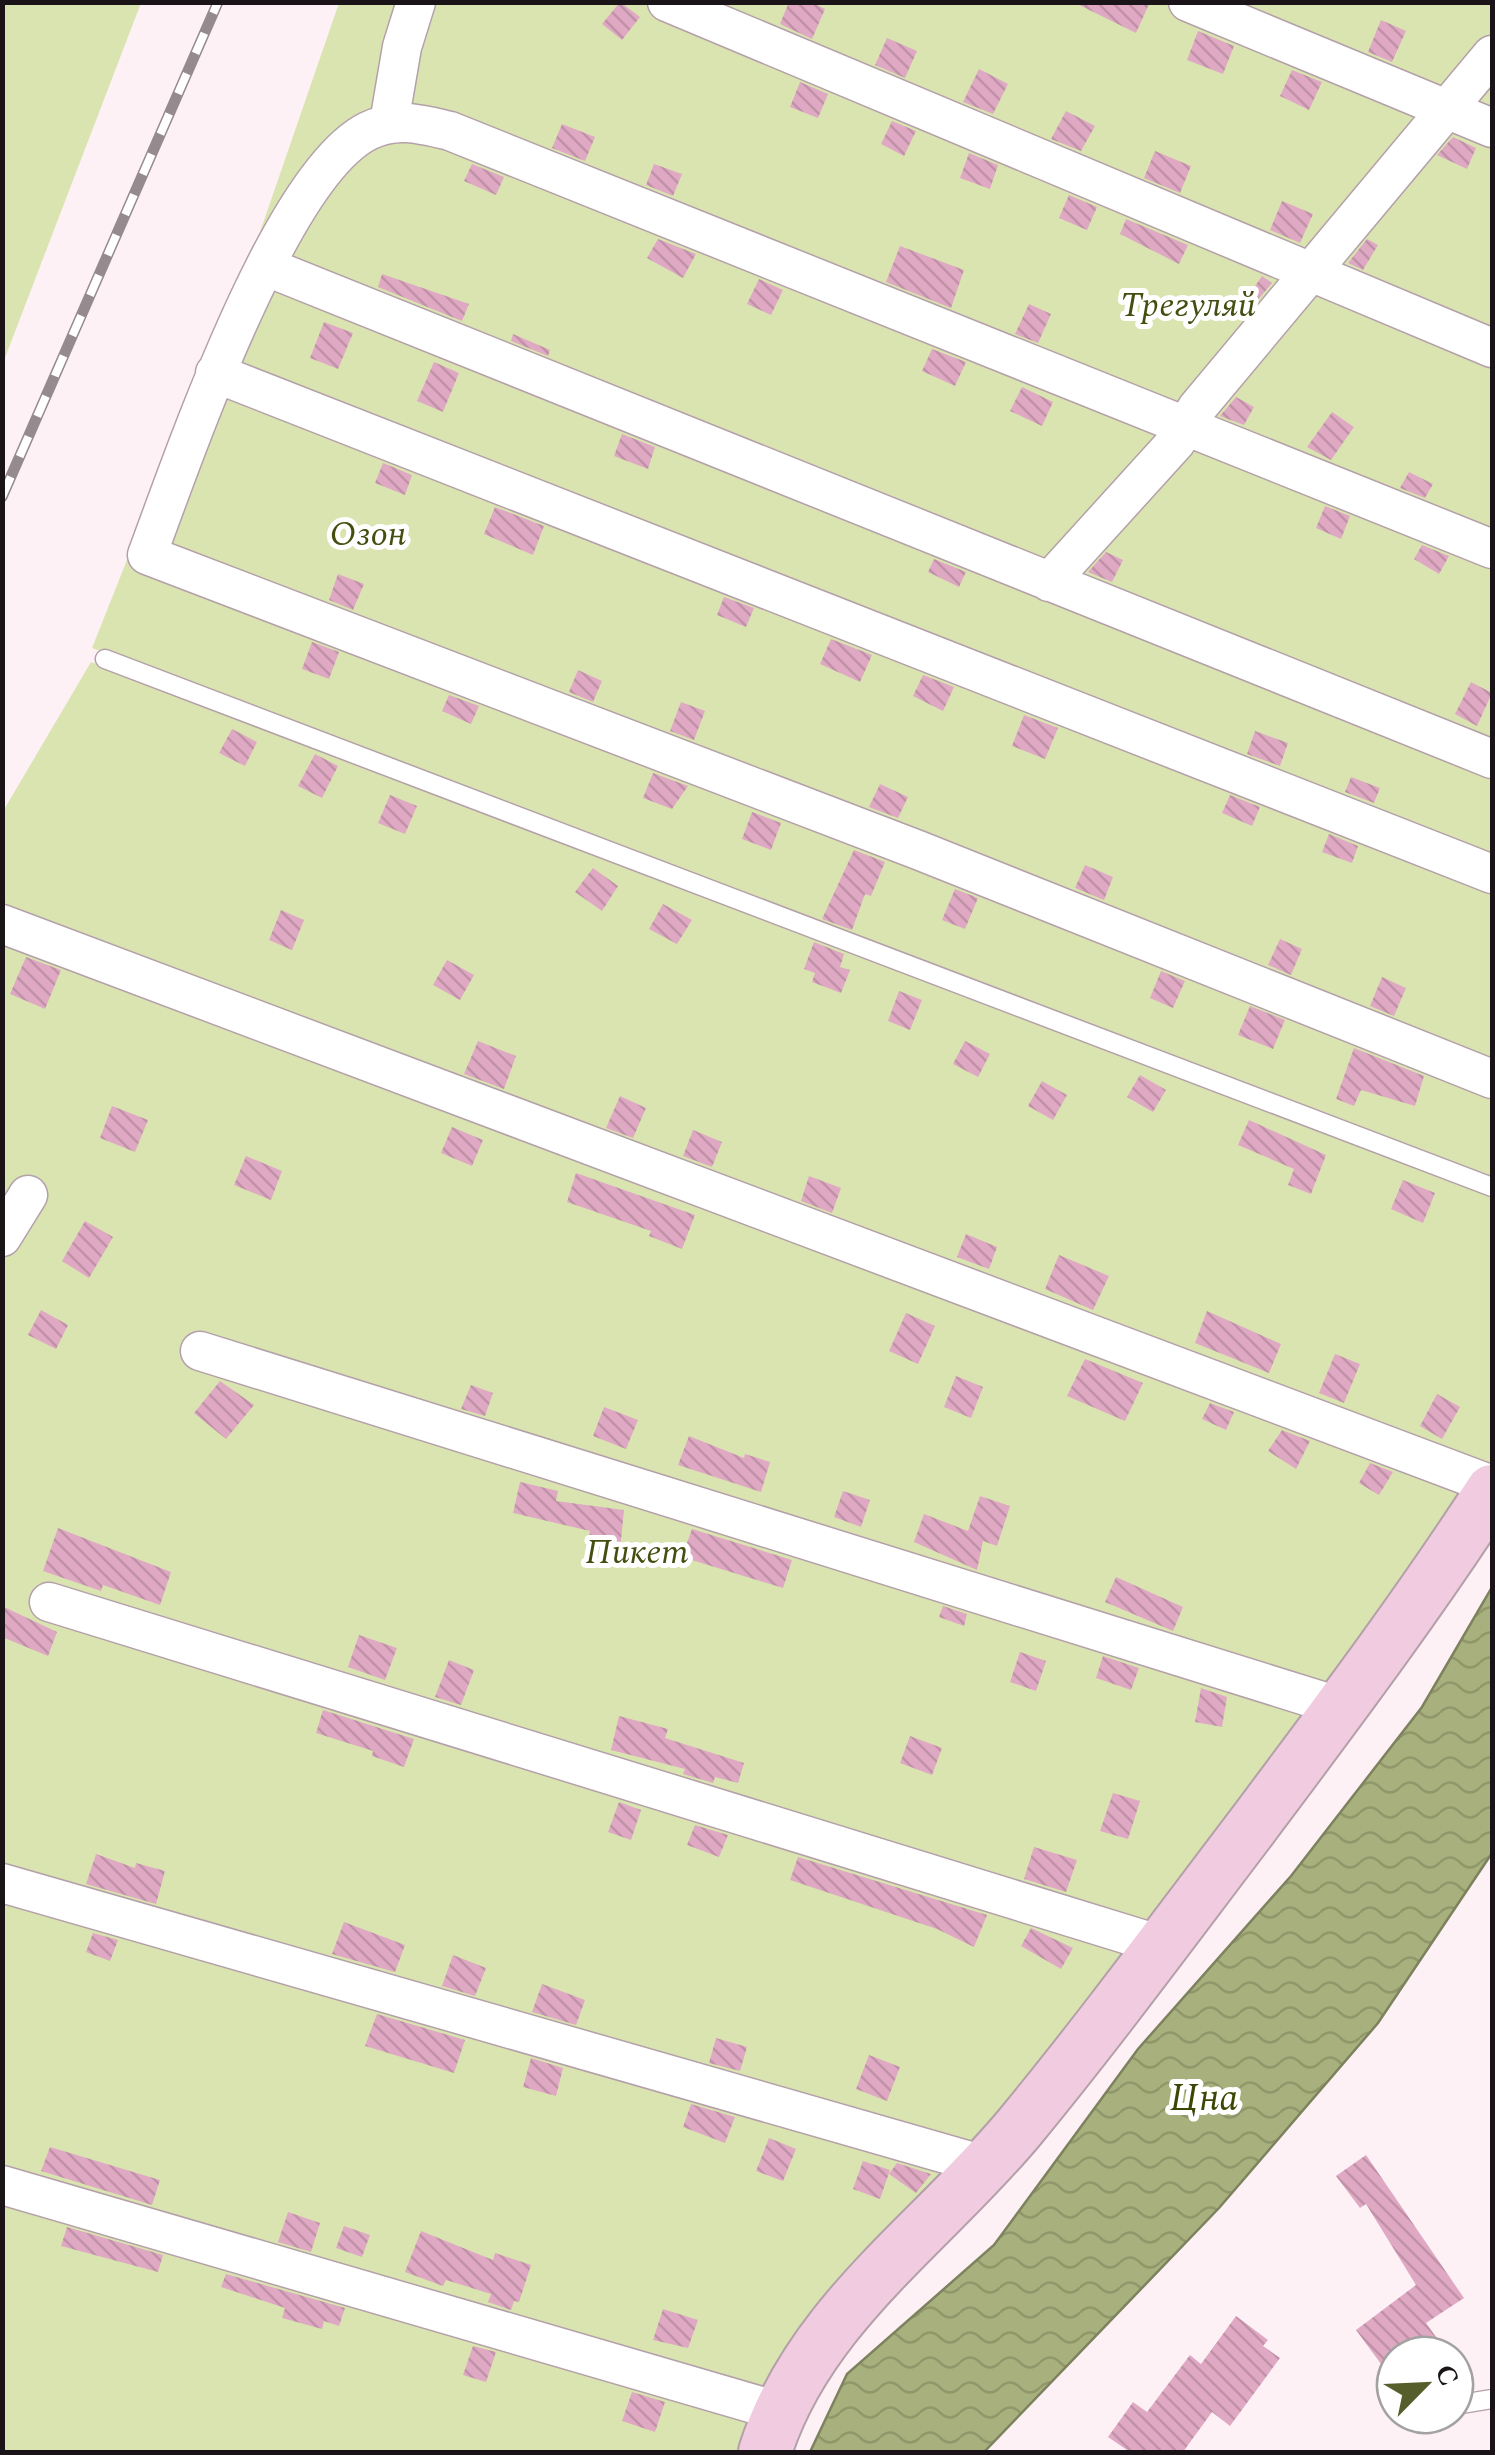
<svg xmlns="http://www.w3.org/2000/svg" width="1495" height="2455" viewBox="0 0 1495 2455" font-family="Spectral,serif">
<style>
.green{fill:#dae4b1}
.water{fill:url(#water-waves);stroke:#7d825e;stroke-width:2.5}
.building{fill:url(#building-back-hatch)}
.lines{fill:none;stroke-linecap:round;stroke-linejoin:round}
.lane-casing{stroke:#b4a0a9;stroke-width:21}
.street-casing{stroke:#b4a0a9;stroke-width:41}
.secondary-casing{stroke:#b4a0a9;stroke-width:56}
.lane{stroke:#fff;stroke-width:18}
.street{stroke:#fff;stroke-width:38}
.secondary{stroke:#f1cce0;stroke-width:52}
.rail-casing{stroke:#958b8f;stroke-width:11}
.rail{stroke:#fff;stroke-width:8;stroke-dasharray:22;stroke-linecap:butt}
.labels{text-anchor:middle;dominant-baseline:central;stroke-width:10;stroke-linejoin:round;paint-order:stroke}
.park-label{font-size:35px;font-style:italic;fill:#454d10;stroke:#fff}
.water-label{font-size:38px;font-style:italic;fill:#3e4606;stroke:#fff}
</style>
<defs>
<pattern id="water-waves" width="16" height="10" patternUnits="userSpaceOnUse" patternTransform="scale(2.5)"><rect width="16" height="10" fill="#a8b17d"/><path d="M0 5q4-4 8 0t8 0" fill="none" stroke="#90976b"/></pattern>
<pattern id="building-back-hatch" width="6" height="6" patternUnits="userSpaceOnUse" patternTransform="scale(2.5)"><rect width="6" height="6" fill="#e0a9c3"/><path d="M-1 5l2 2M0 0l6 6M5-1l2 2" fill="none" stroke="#c091a7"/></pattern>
</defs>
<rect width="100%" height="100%" fill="#fef1f6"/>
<path class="green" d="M 2,3 L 141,3 L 3,363 L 2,363 Z
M 339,3 L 1492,3 L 1492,751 L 251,258 Z
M 245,263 L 1492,763 L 1492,1182 L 92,648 Z
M 91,662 L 1492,1194 L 1492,1465 L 770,2452 L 3,2452 L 2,813 Z"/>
<path class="water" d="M 1492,1587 L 1492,1853 L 1378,2023 L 1219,2208 L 984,2452 L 810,2452 L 847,2374 L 994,2245 L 1138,2049 L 1291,1876 L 1422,1707 Z"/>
<path class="building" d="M 620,2 L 640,17 L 622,40 L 602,24 Z
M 789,2 L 811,2 L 825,9 L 812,39 L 780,24 Z
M 1073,2 L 1150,2 L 1136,33 Z
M 1381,20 L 1406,31 L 1392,62 L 1368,52 Z
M 1198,31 L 1234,46 L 1223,74 L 1187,60 Z
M 887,38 L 917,51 L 905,78 L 875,65 Z
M 979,69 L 1008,84 L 993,114 L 963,102 Z
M 1292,70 L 1322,82 L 1309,110 L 1280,96 Z
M 800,82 L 828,94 L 818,118 L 790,107 Z
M 1066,111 L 1095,126 L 1081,151 L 1051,139 Z
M 892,121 L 916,131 L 904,156 L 881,144 Z
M 562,124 L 595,137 L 585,161 L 552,148 Z
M 1453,137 L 1476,148 L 1467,169 L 1437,155 Z
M 1155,151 L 1191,166 L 1180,193 L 1144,178 Z
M 969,153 L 998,165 L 990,189 L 960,178 Z
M 472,164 L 504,177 L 496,195 L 464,181 Z
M 654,164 L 682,174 L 673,196 L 646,185 Z
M 1069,195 L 1097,207 L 1087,230 L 1059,218 Z
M 1282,201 L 1313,214 L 1300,243 L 1270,230 Z
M 1126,219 L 1188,245 L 1179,264 L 1120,234 Z
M 658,239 L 696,254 L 683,278 L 647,258 Z
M 1367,239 L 1378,245 L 1363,270 L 1348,263 Z
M 900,246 L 964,270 L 951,308 L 886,282 Z
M 382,274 L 469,304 L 462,321 L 378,287 Z
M 1262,276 L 1272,283 L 1256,302 L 1248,296 Z
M 759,279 L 783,290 L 771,315 L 747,304 Z
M 1029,304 L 1051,314 L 1038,343 L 1015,334 Z
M 324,322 L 353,333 L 338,369 L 310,358 Z
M 513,334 L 550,350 L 548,356 L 511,341 Z
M 932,349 L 966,362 L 955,386 L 922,371 Z
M 434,362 L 459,373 L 443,412 L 417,401 Z
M 1022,387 L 1053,402 L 1042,426 L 1010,411 Z
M 1236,397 L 1254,407 L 1244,425 L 1220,416 Z
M 1332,412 L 1354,427 L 1331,460 L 1307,447 Z
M 622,434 L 655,447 L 648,469 L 614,456 Z
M 383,463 L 412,475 L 405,495 L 375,483 Z
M 1409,472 L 1433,484 L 1425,498 L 1400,488 Z
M 1325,506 L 1350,516 L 1341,539 L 1316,528 Z
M 495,507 L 544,526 L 533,555 L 484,534 Z
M 1422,545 L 1449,556 L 1439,574 L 1414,559 Z
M 1106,552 L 1123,560 L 1112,582 L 1088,572 Z
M 934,559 L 966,572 L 959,587 L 928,572 Z
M 338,574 L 364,584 L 353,610 L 329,600 Z
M 724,597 L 754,608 L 746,627 L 717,615 Z
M 831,639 L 872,655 L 860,682 L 820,664 Z
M 312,642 L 339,652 L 329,679 L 302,669 Z
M 578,670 L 602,681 L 593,702 L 569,692 Z
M 923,675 L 954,687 L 943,711 L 913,696 Z
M 1471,682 L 1492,693 L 1477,726 L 1455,714 Z
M 449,695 L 479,706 L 471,724 L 442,711 Z
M 681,702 L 705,711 L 694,740 L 670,731 Z
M 1024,715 L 1058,728 L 1045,759 L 1012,746 Z
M 232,729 L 257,742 L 245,766 L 219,753 Z
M 1255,731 L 1288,743 L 1280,766 L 1247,754 Z
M 315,754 L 338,766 L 322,798 L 298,786 Z
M 653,773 L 688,786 L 672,809 L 643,798 Z
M 1351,777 L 1380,788 L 1374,803 L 1345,792 Z
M 880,784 L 908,797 L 898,818 L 869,807 Z
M 390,795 L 417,806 L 405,834 L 378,823 Z
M 1230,795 L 1260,807 L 1252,826 L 1222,813 Z
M 752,812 L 781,823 L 771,850 L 742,839 Z
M 1329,834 L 1358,846 L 1352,863 L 1322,852 Z
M 854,850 L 885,862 L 871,896 L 865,894 L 852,930 L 822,919 Z
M 1085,865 L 1113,877 L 1104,900 L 1075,888 Z
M 593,868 L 618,886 L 602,911 L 575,892 Z
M 955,889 L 978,898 L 965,929 L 942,920 Z
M 663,904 L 692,920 L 677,944 L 649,929 Z
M 281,910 L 304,920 L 292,950 L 269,940 Z
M 1280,939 L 1302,949 L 1291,975 L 1268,965 Z
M 814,942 L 844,954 L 840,967 L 850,970 L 841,993 L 812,982 L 815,973 L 804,969 Z
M 26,957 L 61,970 L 45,1009 L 10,994 Z
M 447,960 L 474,975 L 460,1000 L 433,985 Z
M 1161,971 L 1185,981 L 1173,1008 L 1150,998 Z
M 1382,977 L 1406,988 L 1394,1016 L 1370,1006 Z
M 899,991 L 922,1000 L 910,1030 L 888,1021 Z
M 1250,1006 L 1285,1020 L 1273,1049 L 1238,1035 Z
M 478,1041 L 516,1056 L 504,1089 L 464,1074 Z
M 965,1041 L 990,1054 L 978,1077 L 953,1064 Z
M 1354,1048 L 1424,1076 L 1415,1106 L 1361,1090 L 1354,1106 L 1336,1099 Z
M 1140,1075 L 1166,1090 L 1153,1112 L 1127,1097 Z
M 1042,1081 L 1067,1095 L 1053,1120 L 1028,1106 Z
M 620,1096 L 646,1108 L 633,1138 L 606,1128 Z
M 112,1106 L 148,1120 L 135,1152 L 100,1138 Z
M 1249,1120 L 1326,1155 L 1311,1194 L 1288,1185 L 1294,1169 L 1238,1145 Z
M 452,1127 L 483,1140 L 472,1166 L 441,1153 Z
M 693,1130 L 722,1142 L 712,1167 L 683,1156 Z
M 246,1156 L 282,1171 L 271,1200 L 234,1185 Z
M 576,1173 L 695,1215 L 682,1249 L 649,1236 L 651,1231 L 567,1202 Z
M 809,1176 L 841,1188 L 832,1213 L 801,1201 Z
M 1403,1180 L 1435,1193 L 1423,1223 L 1391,1209 Z
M 85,1221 L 113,1237 L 89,1278 L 62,1261 Z
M 966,1234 L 997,1247 L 989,1269 L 957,1257 Z
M 1059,1255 L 1109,1276 L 1093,1310 L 1045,1289 Z
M 41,1310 L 68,1325 L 56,1349 L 28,1335 Z
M 1207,1311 L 1281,1344 L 1269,1373 L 1195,1343 Z
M 906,1313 L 935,1326 L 918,1364 L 889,1351 Z
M 1335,1354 L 1360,1364 L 1344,1403 L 1319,1393 Z
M 1085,1359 L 1143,1383 L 1125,1421 L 1067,1396 Z
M 956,1376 L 983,1387 L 971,1418 L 944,1407 Z
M 220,1381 L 254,1405 L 226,1439 L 194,1413 Z
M 471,1385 L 493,1393 L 485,1416 L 461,1409 Z
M 1437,1394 L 1460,1407 L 1442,1439 L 1420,1426 Z
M 1210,1403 L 1234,1412 L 1226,1430 L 1202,1419 Z
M 604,1407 L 638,1420 L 626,1449 L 593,1436 Z
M 1282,1430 L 1310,1441 L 1296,1469 L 1268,1451 Z
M 689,1436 L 744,1458 L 745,1454 L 770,1462 L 761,1492 L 678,1465 Z
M 1370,1463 L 1393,1472 L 1379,1495 L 1359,1483 Z
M 520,1482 L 558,1491 L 556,1501 L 624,1510 L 620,1550 L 588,1546 L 590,1531 L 513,1513 Z
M 843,1491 L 870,1500 L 861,1527 L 834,1517 Z
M 980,1496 L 1010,1506 L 997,1546 L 983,1541 L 977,1570 L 914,1542 L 924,1514 L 968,1531 Z
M 58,1528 L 171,1572 L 160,1605 L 103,1585 L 101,1591 L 43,1571 Z
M 692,1529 L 792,1560 L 783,1588 L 682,1557 Z
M 1116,1577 L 1183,1607 L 1173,1631 L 1105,1602 Z
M 2,1606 L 57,1632 L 48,1656 L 2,1637 Z
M 943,1606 L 967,1614 L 964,1626 L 939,1617 Z
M 359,1635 L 397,1648 L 385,1680 L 348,1667 Z
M 1020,1652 L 1046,1661 L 1036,1691 L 1010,1682 Z
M 1103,1656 L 1139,1668 L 1131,1690 L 1096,1678 Z
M 449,1660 L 474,1670 L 461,1705 L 435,1697 Z
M 1201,1688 L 1227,1697 L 1222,1727 L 1195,1722 Z
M 323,1710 L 414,1739 L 404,1767 L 372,1756 L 373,1751 L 316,1733 Z
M 619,1716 L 668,1729 L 665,1738 L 744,1763 L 738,1783 L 715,1777 L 713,1783 L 683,1774 L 685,1769 L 611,1750 Z
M 910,1736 L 942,1748 L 932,1775 L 900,1763 Z
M 1113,1793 L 1140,1801 L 1128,1839 L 1100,1831 Z
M 619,1802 L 641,1810 L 631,1840 L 608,1832 Z
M 695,1825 L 728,1835 L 719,1857 L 687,1845 Z
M 1034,1847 L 1077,1860 L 1066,1892 L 1024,1879 Z
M 96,1854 L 135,1868 L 136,1863 L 165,1871 L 156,1904 L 86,1884 Z
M 798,1857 L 987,1915 L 974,1947 L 937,1929 L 790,1880 Z
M 344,1922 L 405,1945 L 395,1972 L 332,1954 Z
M 1031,1928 L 1073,1948 L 1061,1969 L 1021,1946 Z
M 93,1933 L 118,1940 L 110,1961 L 86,1952 Z
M 453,1955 L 486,1968 L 475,1996 L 442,1986 Z
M 542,1984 L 585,2000 L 576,2025 L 532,2012 Z
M 377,2014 L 465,2040 L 454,2073 L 365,2046 Z
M 716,2038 L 747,2047 L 740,2071 L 709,2063 Z
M 869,2055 L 900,2067 L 887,2101 L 856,2089 Z
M 531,2058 L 563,2068 L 556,2096 L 523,2087 Z
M 691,2104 L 735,2117 L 725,2143 L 683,2127 Z
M 769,2138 L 796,2149 L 783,2181 L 756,2171 Z
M 50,2147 L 160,2180 L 152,2205 L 41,2171 Z
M 1366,2155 L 1464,2298 L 1426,2323 L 1449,2355 L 1395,2355 L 1395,2383 L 1356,2330 L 1416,2285 L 1366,2204 L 1360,2208 L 1336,2176 Z
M 863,2161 L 890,2170 L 880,2199 L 853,2189 Z
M 897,2163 L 931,2174 L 916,2193 L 889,2174 Z
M 288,2212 L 320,2223 L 311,2252 L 278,2242 Z
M 344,2226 L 370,2235 L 362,2257 L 336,2248 Z
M 67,2227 L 163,2255 L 158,2272 L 61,2246 Z
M 421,2231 L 493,2260 L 495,2253 L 531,2265 L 519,2302 L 514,2301 L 511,2310 L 488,2302 L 491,2294 L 446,2280 L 443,2286 L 405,2272 Z
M 226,2274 L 345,2308 L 339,2326 L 324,2321 L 322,2329 L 282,2318 L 285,2308 L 221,2287 Z
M 663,2309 L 698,2320 L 688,2348 L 653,2340 Z
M 1236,2316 L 1268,2340 L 1263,2346 L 1280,2358 L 1230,2426 L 1212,2412 L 1183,2452 L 1130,2452 L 1108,2437 L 1133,2402 L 1147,2412 L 1190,2355 L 1201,2364 Z
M 473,2346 L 496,2352 L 486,2382 L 463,2375 Z
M 632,2392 L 665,2402 L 655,2432 L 622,2421 Z"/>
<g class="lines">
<g class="lane-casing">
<path id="lane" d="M 105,659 L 1492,1187
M 1455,2405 L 1492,2399"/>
</g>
<g class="street-casing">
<path id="street" d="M 667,2 L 1492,348
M 1188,2 L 1492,128
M 389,123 L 402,47 L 416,2
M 267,267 L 1492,759
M 215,373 L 1492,874
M 1492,549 L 450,131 C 421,124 396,117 368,131 C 279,176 183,459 147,555 L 918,850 L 1492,1079
M 1049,582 L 1176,442 L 1197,408 L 1492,55
M 2,924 L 1492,1485
M 2,1237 L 28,1195
M 200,1351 L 1341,1707
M 49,1602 L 1161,1945
M 2,1883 L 984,2165
M 2,2185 L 778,2411"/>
</g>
<g class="secondary-casing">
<path id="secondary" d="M 765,2452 C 808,2315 931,2234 1019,2128 C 1099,2031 1174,1929 1250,1829 C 1333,1718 1417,1607 1492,1491"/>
</g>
<use href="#lane" class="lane"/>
<use href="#street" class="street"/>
<use href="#secondary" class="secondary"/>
<g class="rail-casing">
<path id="rail" d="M 2,497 L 218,2"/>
</g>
<use href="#rail" class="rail"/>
</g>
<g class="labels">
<g class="park-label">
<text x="1188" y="305">Трегуляй</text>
<text x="368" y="534">Озон</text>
<text x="637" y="1552">Пикет</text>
</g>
<g class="water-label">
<text x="1204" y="2099">Цна</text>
</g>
</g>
<rect width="1495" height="2455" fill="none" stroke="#1a1317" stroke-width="10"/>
<g transform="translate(1425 2385) rotate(66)"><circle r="48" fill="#ffffff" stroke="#a3a1a2" stroke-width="2.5"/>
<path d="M0-8L18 38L0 25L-18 38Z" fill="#565e2c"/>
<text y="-15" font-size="28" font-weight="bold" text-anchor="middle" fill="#1a1317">С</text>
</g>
</svg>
